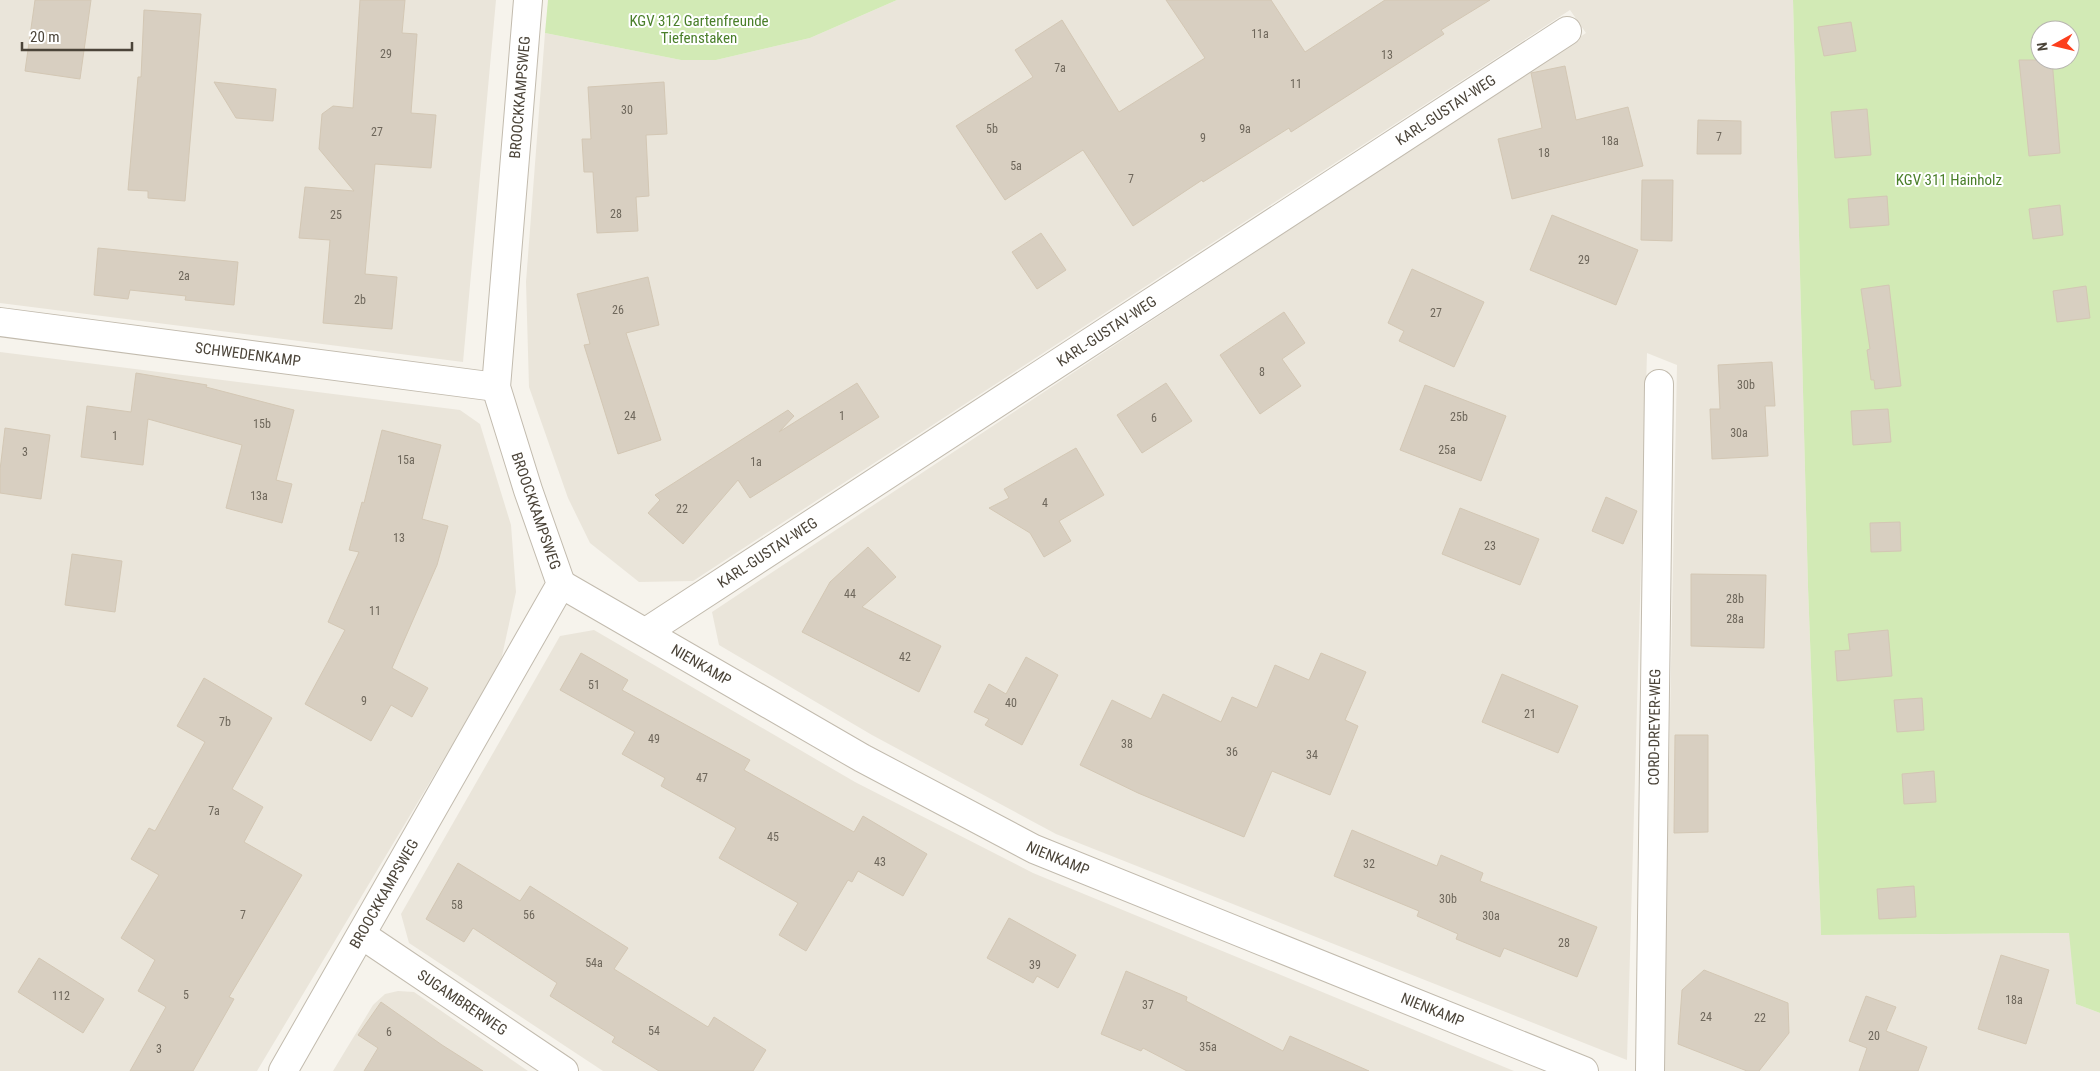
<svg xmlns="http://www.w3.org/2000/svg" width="2100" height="1071" viewBox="0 0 2100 1071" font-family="'Roboto Condensed',sans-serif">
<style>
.residential{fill:#eae5da}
.green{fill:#d2eab5;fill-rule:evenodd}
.building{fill:#d8cfc1;stroke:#d3c7b4}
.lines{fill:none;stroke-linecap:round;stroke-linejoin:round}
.minor-casing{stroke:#c2bbae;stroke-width:30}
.minor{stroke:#fff;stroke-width:28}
.labels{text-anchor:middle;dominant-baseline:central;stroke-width:4;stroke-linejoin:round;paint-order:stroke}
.number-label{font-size:12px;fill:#6e675b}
.park-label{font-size:15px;fill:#4a7f2a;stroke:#fff}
.street-label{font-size:15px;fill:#4b4439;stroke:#fff}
</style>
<rect width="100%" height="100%" fill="#f6f3ec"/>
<path class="residential" d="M 0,0 L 496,0 L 463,362 L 0,303 Z
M 897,0 L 1793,0 L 1808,587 L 1821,935 L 2070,933 L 2076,1004 L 2100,1013 L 2100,1071 L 1663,1071 L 1677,365 L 1647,353 L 1627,1060 L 1056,834 L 872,735 L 719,645 L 712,612 L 1586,33 L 1570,10 L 693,581 L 639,582 L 590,543 L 568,498 L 529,387 L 526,282 L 545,33 L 681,60 L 716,60 L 810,38 Z
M 0,352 L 460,410 L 480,424 L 511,525 L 516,592 L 500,665 L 257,1071 L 0,1071 Z
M 594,630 L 855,782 L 1033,873 L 1514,1071 L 603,1071 L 409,943 L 401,914 L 560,636 Z
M 398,991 L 414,992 L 528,1071 L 333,1071 L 373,1005 L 385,994 Z"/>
<path class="green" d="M 548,0 L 897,0 L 810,38 L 716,60 L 681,60 L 545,33 Z
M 1793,0 L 2100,0 L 2100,1013 L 2076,1004 L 2069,933 L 1821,935 L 1808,587 ZM 2040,30 L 2070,30 L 2070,60 L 2040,60 Z"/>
<path class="building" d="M 35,0 L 91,0 L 80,79 L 25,71 Z
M 360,0 L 405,0 L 402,33 L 417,34 L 411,113 L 436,115 L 431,168 L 375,164 L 365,274 L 397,277 L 392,329 L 323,323 L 330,240 L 299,238 L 305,187 L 354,191 L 319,149 L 322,114 L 333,106 L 353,108 Z
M 1166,0 L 1271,0 L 1305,52 L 1385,0 L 1490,0 L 1441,30 L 1444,34 L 1291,132 L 1289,128 L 1203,182 L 1202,180 L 1133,226 L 1083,150 L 1005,200 L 956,126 L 1033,77 L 1015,50 L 1062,20 L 1119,112 L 1205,58 Z
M 144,10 L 201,14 L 185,201 L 148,198 L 148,191 L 128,190 L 138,77 L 141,77 Z
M 1851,22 L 1856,51 L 1824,56 L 1818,27 Z
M 2019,60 L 2052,60 L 2060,153 L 2029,156 Z
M 1565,66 L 1576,120 L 1628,107 L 1643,166 L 1512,199 L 1498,139 L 1542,128 L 1531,73 Z
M 214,82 L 276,89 L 273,121 L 236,118 Z
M 664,82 L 667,134 L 646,135 L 649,196 L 636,197 L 638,231 L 597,233 L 593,172 L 584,172 L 582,139 L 591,139 L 588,87 Z
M 1867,109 L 1871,155 L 1835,158 L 1831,112 Z
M 1698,120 L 1741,121 L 1741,154 L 1697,154 Z
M 1642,180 L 1673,180 L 1672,241 L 1641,240 Z
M 1887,196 L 1889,225 L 1850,228 L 1848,199 Z
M 2060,205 L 2063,235 L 2033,239 L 2029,209 Z
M 1552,215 L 1638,250 L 1616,305 L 1530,270 Z
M 1041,233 L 1066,270 L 1037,289 L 1012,252 Z
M 98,248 L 238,262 L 234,305 L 185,300 L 186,296 L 130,290 L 128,299 L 94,295 Z
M 1412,269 L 1484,302 L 1454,367 L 1399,341 L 1404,331 L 1388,323 Z
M 648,277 L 659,325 L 626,333 L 661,440 L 618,454 L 584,345 L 590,344 L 577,294 Z
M 1889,285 L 1901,386 L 1875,389 L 1874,380 L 1871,380 L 1867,350 L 1870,349 L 1861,289 Z
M 2086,286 L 2090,318 L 2057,322 L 2053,291 Z
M 1284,312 L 1305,343 L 1282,359 L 1301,386 L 1260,414 L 1220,355 Z
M 1772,362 L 1775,406 L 1765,406 L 1768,456 L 1712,459 L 1710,409 L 1720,409 L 1718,365 Z
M 136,373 L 207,385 L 206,387 L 294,410 L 276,480 L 292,484 L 282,523 L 226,508 L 242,445 L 148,419 L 143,465 L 81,457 L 87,406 L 131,412 Z
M 857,383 L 879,417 L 750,498 L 738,480 L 683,544 L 648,513 L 660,500 L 655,495 L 788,410 L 794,416 L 779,432 Z
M 1166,383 L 1192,421 L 1142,453 L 1117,415 Z
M 1425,385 L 1506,416 L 1481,481 L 1400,450 Z
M 1888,409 L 1891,442 L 1853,445 L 1851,411 Z
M 5,428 L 50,435 L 41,499 L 0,493 L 0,470 Z
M 382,430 L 441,445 L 422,519 L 448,526 L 437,565 L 392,668 L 428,688 L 412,717 L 391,705 L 371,741 L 305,704 L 345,630 L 328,622 L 359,552 L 349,550 L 362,502 L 364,503 Z
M 1076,448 L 1104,495 L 1059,521 L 1071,541 L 1044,557 L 1030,533 L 989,508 L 1009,498 L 1004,489 Z
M 1606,497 L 1637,511 L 1623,544 L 1592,531 Z
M 1460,508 L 1539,539 L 1520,585 L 1442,554 Z
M 1900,522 L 1901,551 L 1871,552 L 1870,523 Z
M 868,547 L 896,577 L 862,607 L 941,646 L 919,692 L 802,632 L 830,582 Z
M 72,554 L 122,561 L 115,612 L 65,605 Z
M 1691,574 L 1766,575 L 1764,648 L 1691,646 Z
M 1888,630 L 1892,676 L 1837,681 L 1835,651 L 1850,650 L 1848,634 Z
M 581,653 L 628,680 L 622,690 L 750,760 L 744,770 L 854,832 L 863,816 L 927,854 L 903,896 L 858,871 L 852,882 L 848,880 L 806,951 L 779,935 L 798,903 L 719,858 L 736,828 L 661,786 L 665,778 L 622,754 L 635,732 L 560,690 Z
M 1321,653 L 1366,672 L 1345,720 L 1358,726 L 1330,795 L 1272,771 L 1244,837 L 1138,793 L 1080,765 L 1112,700 L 1151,719 L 1163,694 L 1221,722 L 1232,697 L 1257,708 L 1275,665 L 1309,680 Z
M 1026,657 L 1058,675 L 1022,745 L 985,725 L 989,719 L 974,712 L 989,684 L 1006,694 Z
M 1502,674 L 1578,706 L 1558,753 L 1482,722 Z
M 204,678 L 272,718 L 232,789 L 263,807 L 244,842 L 302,875 L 229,997 L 234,999 L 193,1071 L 130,1071 L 166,1007 L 138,991 L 155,960 L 121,938 L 159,875 L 131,859 L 149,828 L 155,831 L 205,742 L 177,726 Z
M 1922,698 L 1924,730 L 1897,732 L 1894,700 Z
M 1675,735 L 1708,735 L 1708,832 L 1674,833 Z
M 1934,771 L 1936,802 L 1904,804 L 1902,774 Z
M 1352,830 L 1437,866 L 1441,855 L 1483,873 L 1480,881 L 1597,927 L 1577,977 L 1504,948 L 1500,957 L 1456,939 L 1458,934 L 1417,916 L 1419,911 L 1334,876 Z
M 458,863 L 520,901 L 530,886 L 628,948 L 614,969 L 708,1027 L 714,1017 L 766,1050 L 753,1071 L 659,1071 L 612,1042 L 615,1037 L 550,996 L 557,983 L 473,928 L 464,942 L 426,919 Z
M 1914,886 L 1916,917 L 1879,919 L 1877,889 Z
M 1009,918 L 1076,955 L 1058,988 L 1037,976 L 1033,983 L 987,958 Z
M 2001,955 L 2049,970 L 2026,1044 L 1978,1029 Z
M 39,958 L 104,999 L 83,1033 L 18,992 Z
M 1704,970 L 1788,1003 L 1789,1033 L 1759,1071 L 1747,1071 L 1678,1044 L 1682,990 Z
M 1126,971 L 1187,997 L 1186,1001 L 1283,1051 L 1290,1036 L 1369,1071 L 1187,1071 L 1143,1048 L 1141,1051 L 1101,1034 Z
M 1866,996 L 1896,1007 L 1886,1031 L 1927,1047 L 1918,1071 L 1859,1071 L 1867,1048 L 1849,1041 Z
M 381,1002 L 442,1045 L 483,1071 L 364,1071 L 378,1048 L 358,1035 Z"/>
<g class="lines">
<g class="minor-casing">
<g id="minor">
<path id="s1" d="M 0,322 L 496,387"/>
<path id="s2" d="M 561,584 L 862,758 L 1034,849 L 1584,1071"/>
<path id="s3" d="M 646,632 L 1567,31"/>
<path id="s4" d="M 362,935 L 564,1071"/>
<path id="s5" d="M 283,1071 L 561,584 L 528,490 L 496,387 L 528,0"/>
<path id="s6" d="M 1650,1071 L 1659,384"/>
</g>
</g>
<use href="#minor" class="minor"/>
</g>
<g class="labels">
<g class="number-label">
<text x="1260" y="34">11a</text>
<text x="386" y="54">29</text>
<text x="1387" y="55">13</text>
<text x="1060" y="68">7a</text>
<text x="1296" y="84">11</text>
<text x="627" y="110">30</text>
<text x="992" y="129">5b</text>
<text x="1245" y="129">9a</text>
<text x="377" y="132">27</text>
<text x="1719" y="137">7</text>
<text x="1203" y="138">9</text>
<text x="1610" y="141">18a</text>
<text x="1544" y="153">18</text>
<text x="1016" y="166">5a</text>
<text x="1131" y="179">7</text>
<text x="616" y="214">28</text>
<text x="336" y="215">25</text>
<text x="1584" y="260">29</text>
<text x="184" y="276">2a</text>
<text x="360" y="300">2b</text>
<text x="618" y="310">26</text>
<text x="1436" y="313">27</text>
<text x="1262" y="372">8</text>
<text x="1746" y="385">30b</text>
<text x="630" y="416">24</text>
<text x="842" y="416">1</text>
<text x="1459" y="417">25b</text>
<text x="1154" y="418">6</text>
<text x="262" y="424">15b</text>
<text x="1739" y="433">30a</text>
<text x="115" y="436">1</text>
<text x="1447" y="450">25a</text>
<text x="25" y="452">3</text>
<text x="406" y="460">15a</text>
<text x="756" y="462">1a</text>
<text x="259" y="496">13a</text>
<text x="1045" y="503">4</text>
<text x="682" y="509">22</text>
<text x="399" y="538">13</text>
<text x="1490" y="546">23</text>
<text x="850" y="594">44</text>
<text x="1735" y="599">28b</text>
<text x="375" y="611">11</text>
<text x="1735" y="619">28a</text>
<text x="905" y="657">42</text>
<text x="594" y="685">51</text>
<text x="364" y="701">9</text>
<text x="1011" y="703">40</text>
<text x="1530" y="714">21</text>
<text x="225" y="722">7b</text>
<text x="654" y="739">49</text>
<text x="1127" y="744">38</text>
<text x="1232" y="752">36</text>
<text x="1312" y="755">34</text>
<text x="702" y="778">47</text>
<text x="214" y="811">7a</text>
<text x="773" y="837">45</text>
<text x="880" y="862">43</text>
<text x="1369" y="864">32</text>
<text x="1448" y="899">30b</text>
<text x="457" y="905">58</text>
<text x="243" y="915">7</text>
<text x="529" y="915">56</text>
<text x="1491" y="916">30a</text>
<text x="1564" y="943">28</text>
<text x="594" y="963">54a</text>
<text x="1035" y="965">39</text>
<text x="186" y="995">5</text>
<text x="61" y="996">112</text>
<text x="2014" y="1000">18a</text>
<text x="1148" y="1005">37</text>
<text x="1706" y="1017">24</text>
<text x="1760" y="1018">22</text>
<text x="654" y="1031">54</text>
<text x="389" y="1032">6</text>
<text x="1874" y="1036">20</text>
<text x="1208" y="1047">35a</text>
<text x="159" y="1049">3</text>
</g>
<g class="park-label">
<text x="699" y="21">KGV 312 Gartenfreunde<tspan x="699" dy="17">Tiefenstaken</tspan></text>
<text x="1949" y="180">KGV 311 Hainholz</text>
</g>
<g class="street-label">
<text stroke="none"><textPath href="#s5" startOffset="1059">BROOCKKAMPSWEG</textPath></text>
<text stroke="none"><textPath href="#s3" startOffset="955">KARL-GUSTAV-WEG</textPath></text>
<text stroke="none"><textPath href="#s3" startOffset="550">KARL-GUSTAV-WEG</textPath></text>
<text stroke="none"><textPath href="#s1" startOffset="250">SCHWEDENKAMP</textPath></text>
<text transform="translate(536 511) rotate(71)">BROOCKKAMPSWEG</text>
<text stroke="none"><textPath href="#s3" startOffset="145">KARL-GUSTAV-WEG</textPath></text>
<text stroke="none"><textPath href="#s2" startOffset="162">NIENKAMP</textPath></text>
<text stroke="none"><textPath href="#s6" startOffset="344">CORD-DREYER-WEG</textPath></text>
<text stroke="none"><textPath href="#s2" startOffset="568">NIENKAMP</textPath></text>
<text stroke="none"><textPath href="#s5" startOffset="204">BROOCKKAMPSWEG</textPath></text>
<text stroke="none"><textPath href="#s4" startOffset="121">SUGAMBRERWEG</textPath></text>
<text stroke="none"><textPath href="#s2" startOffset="972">NIENKAMP</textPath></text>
</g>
</g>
<g transform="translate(2055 45) rotate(262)"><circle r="24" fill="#ffffff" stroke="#b7b4b0"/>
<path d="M0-4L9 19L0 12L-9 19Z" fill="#fc3f1d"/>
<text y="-8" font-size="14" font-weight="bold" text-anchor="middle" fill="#4b4439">N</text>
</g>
<path d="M22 42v8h110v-8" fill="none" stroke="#4b4439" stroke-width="2.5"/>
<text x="30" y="42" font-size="15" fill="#4b4439" stroke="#ffffff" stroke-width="4" paint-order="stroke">20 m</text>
</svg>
